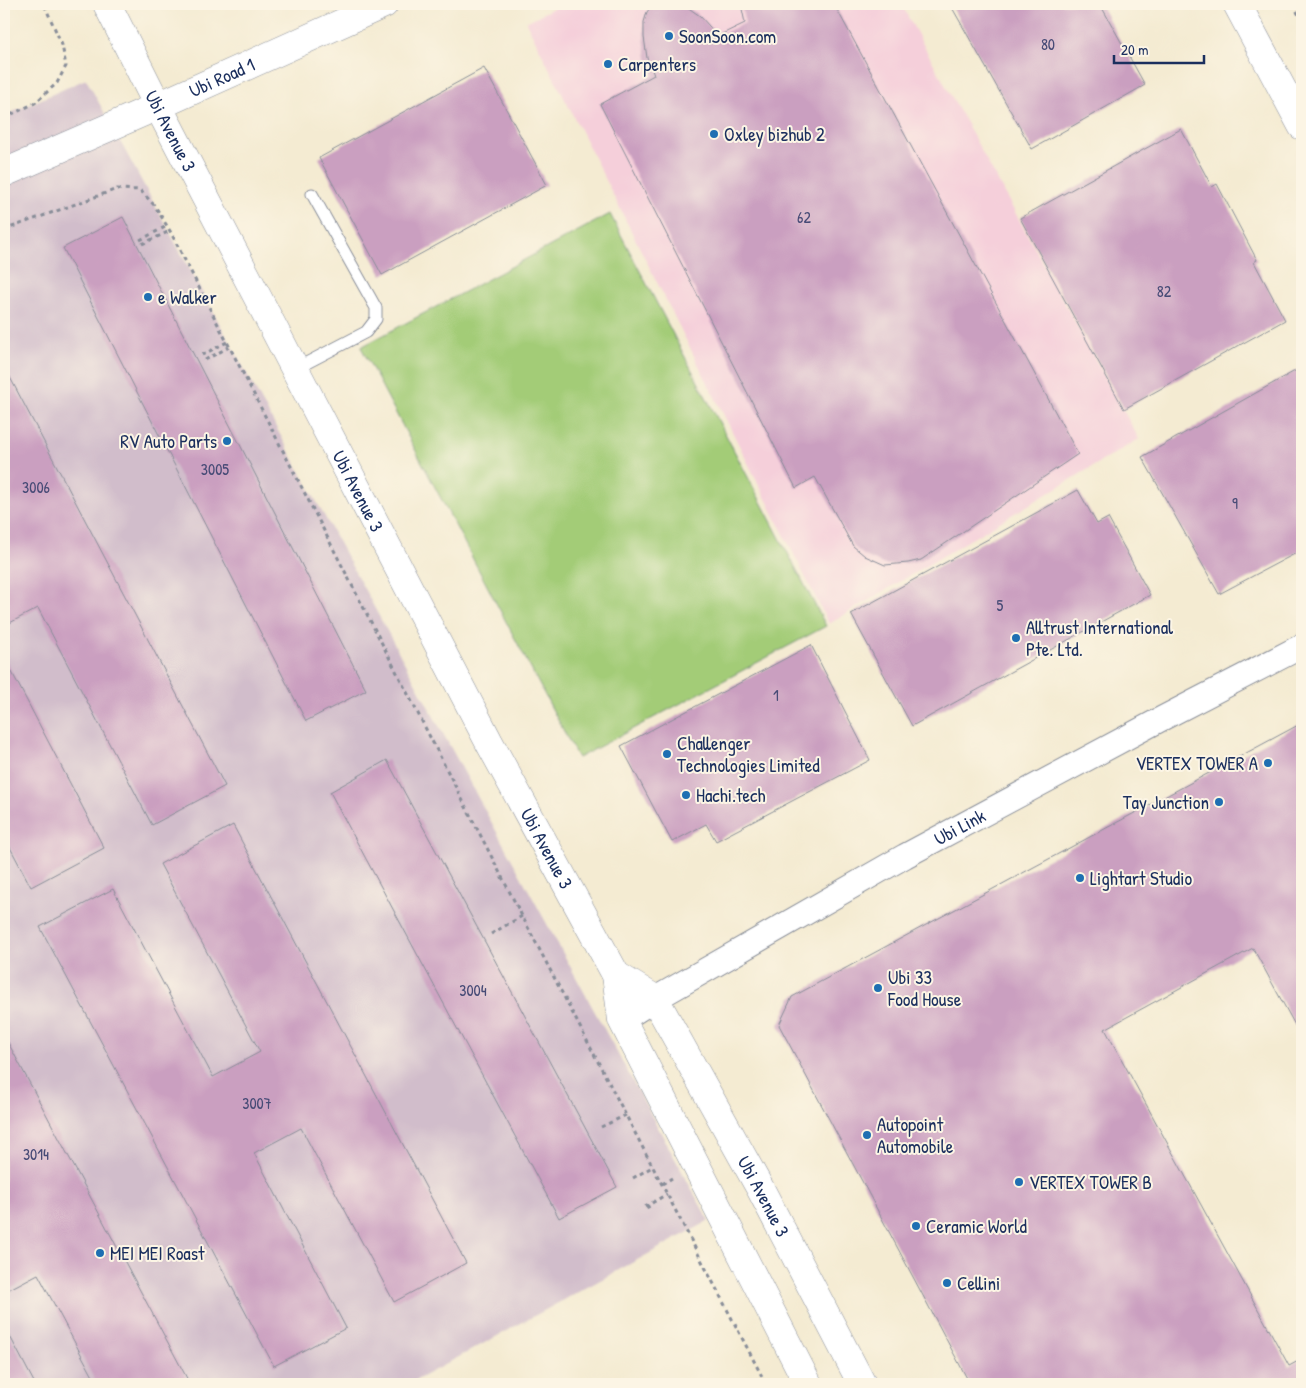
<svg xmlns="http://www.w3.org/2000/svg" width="1306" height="1388" viewBox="0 0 1306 1388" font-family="'Patrick Hand',sans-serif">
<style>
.built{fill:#f5cfda}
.industrial{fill:#d1bdcb}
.green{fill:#a3cc77;stroke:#5f7e6a}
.building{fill:#ca9fc0}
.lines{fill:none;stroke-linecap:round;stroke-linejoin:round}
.lane-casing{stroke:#888d98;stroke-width:13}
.street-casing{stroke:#888d98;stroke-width:26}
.secondary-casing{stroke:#888d98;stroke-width:29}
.path{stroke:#888d98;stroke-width:3;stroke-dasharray:4 4;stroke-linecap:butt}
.lane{stroke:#fff;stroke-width:11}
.street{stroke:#fff;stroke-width:24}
.secondary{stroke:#fff;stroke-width:28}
.poi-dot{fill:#1f6fb2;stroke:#fcf5e5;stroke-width:2}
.labels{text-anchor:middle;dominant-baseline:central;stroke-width:4;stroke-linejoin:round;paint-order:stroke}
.number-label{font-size:16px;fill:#474b76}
.poi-label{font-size:19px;fill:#1b2f5e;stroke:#fcf5e5;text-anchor:start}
.street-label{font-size:19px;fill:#1b2f5e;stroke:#fcf5e5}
</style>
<rect width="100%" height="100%" fill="#fcf5e5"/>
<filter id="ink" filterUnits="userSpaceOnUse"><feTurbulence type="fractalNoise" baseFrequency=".02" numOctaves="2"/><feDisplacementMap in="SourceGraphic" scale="10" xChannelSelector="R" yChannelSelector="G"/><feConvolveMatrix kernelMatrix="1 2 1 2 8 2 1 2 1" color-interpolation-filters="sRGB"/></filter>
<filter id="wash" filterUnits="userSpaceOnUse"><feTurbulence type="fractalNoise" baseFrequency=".0096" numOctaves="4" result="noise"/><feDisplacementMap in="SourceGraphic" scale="20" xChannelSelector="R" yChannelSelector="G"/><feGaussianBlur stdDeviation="1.12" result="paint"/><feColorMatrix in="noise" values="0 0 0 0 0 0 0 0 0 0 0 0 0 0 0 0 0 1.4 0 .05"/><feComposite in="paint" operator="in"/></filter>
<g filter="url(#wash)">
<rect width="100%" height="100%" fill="#f4ebd2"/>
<path class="built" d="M 561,4 L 901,4 L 1139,439 L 829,624 L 526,22 Z"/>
<path class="industrial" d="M 86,79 L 709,1221 L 409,1384 L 4,1384 L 4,116 Z"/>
<path class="green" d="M 610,214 L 826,626 L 578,758 L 361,347 Z"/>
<g id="blocks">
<path class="building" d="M 653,4 L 683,4 L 700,16 L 718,36 L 745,23 L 742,9 L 744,4 L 772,4 L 779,10 L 791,4 L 834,4 L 1078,454 L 921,560 L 908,563 L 885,565 L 865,556 L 853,546 L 815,477 L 796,488 L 600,104 L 654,75 L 647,58 L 644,37 L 644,22 L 647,12 Z
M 950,4 L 1100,4 L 1145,85 L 1032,149 Z
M 484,68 L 547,185 L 382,275 L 319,158 Z
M 1181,129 L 1212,187 L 1217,184 L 1257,260 L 1254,262 L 1285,320 L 1124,409 L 1020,218 Z
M 123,217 L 366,690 L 306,721 L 63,248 Z
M 4,366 L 225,786 L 152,825 L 38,608 L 4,626 Z
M 1302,367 L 1302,550 L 1219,594 L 1142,457 Z
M 1078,490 L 1097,524 L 1108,518 L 1150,595 L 912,726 L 851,614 Z
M 811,645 L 870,760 L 716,841 L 706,824 L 672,842 L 621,746 Z
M 4,657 L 104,848 L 31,887 L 4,836 Z
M 1302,723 L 1302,1038 L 1253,948 L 1105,1029 L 1289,1366 L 1302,1359 L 1302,1384 L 970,1384 L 779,1025 L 792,997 Z
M 387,760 L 617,1187 L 559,1218 L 330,792 Z
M 233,825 L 466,1263 L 394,1302 L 301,1128 L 254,1153 L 346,1328 L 274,1366 L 40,927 L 113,889 L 213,1077 L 260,1052 L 160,864 Z
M 4,1035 L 190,1384 L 97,1384 L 38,1274 L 4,1292 Z
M 4,1325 L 35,1384 L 4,1384 Z"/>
</g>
</g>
<g filter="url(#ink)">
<use href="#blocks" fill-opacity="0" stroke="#888d98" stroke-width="1"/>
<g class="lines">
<g class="lane-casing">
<path id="lane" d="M 295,369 L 366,332 L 376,319 L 376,308 L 312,194"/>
</g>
<g class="street-casing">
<g id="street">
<path id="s1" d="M 622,1020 L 655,999 L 905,856 L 1163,718 L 1302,646"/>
</g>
</g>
<g class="secondary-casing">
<g id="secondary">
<path id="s2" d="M 107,4 L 158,106 L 489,742 L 616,975 L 622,1020 L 808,1384"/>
<path d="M 1237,4 L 1302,126"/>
<path id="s3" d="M 4,173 L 158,106 L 384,4"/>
<path id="s4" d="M 616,975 L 655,999 L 761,1190 L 862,1384"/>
</g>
</g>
<path class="path" d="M 1293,4 L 1302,21
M 4,118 L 35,103 L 57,83 L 66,66 L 62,45 L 44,4
M 4,230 L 117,189 L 140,190 L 155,206 L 170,231 L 522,916 L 766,1384
M 140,240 L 167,226
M 142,244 L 170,231
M 202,355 L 227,342
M 205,360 L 229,347
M 491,934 L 522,916
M 601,1127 L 626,1115
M 633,1178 L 652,1167
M 662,1184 L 672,1178
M 645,1207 L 667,1194
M 646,1208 L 652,1205"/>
<use href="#lane" class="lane"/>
<use href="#street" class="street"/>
<use href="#secondary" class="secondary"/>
</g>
</g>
<g class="poi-dot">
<circle cx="669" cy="36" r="5"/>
<circle cx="608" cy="64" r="5"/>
<circle cx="714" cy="134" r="5"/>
<circle cx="148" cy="297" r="5"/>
<circle cx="227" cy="441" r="5"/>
<circle cx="1016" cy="638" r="5"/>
<circle cx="667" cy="754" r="5"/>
<circle cx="1268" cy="763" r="5"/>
<circle cx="686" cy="795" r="5"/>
<circle cx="1219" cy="802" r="5"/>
<circle cx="1080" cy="878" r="5"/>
<circle cx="878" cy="988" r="5"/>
<circle cx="867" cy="1135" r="5"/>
<circle cx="1019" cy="1182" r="5"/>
<circle cx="916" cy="1226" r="5"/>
<circle cx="100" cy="1253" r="5"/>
<circle cx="947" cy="1283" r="5"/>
</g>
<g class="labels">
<g class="number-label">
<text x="1048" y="44">80</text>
<text x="804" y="217">62</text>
<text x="1164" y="291">82</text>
<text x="215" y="469">3005</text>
<text x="36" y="487">3006</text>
<text x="1235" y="503">9</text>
<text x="1000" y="605">5</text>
<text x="776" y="695">1</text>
<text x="473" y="990">3004</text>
<text x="257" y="1103">3007</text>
<text x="36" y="1154">3014</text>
</g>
<g class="poi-label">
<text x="679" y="36">SoonSoon.com</text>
<text x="618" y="64">Carpenters</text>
<text x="724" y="134">Oxley bizhub 2</text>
<text x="158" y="297">e Walker</text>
<text x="217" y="441" text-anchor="end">RV Auto Parts</text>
<text x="1026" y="627">Alltrust International<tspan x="1026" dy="22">Pte. Ltd.</tspan></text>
<text x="677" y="743">Challenger<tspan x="677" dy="22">Technologies Limited</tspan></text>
<text x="1258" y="763" text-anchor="end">VERTEX TOWER A</text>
<text x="696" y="795">Hachi.tech</text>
<text x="1209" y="802" text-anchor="end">Tay Junction</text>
<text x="1090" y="878">Lightart Studio</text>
<text x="888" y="977">Ubi 33<tspan x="888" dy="22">Food House</tspan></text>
<text x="877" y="1124">Autopoint<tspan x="877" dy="22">Automobile</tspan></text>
<text x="1029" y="1182">VERTEX TOWER B</text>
<text x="926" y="1226">Ceramic World</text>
<text x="110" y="1253">MEI MEI Roast</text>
<text x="957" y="1283">Cellini</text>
</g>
<g class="street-label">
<text stroke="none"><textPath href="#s3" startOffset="238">Ubi Road 1</textPath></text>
<text stroke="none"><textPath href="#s2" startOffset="142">Ubi Avenue 3</textPath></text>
<text stroke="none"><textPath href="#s2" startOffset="548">Ubi Avenue 3</textPath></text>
<text stroke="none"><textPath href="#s1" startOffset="389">Ubi Link</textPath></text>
<text stroke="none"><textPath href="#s2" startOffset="952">Ubi Avenue 3</textPath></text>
<text stroke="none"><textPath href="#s4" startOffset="271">Ubi Avenue 3</textPath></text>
</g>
</g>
<rect width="1306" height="1388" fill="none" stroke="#fcf5e5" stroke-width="20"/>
<path d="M1114 55v8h90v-8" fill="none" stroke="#1b2f5e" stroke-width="2.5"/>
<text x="1121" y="55" font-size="15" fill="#1b2f5e" stroke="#fcf5e5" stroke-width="4" paint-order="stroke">20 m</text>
</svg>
